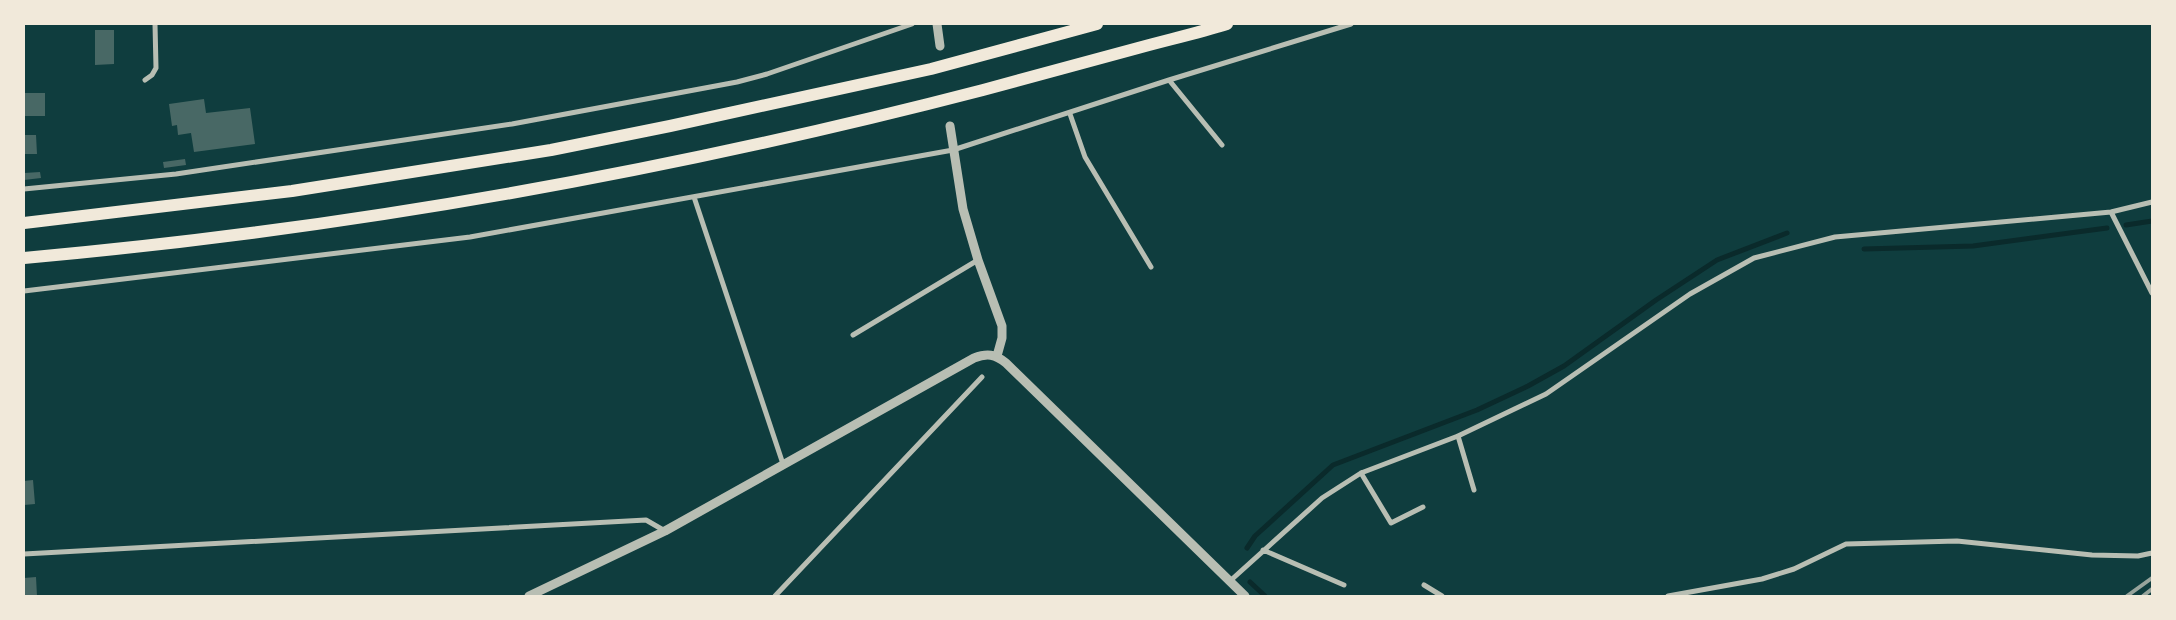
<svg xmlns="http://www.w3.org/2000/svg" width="2176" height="620" viewBox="0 0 2176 620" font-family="'Space Grotesk',sans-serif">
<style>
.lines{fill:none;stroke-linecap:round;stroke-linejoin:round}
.stream{stroke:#0a2a2b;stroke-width:5}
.building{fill:#486865}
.minor{stroke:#b8beb3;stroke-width:5}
.tertiary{stroke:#b8beb3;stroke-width:9}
.motorway{stroke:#f1e9da;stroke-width:12}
.rail{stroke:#97a49c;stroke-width:4}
</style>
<rect width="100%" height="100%" fill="#0f3d3e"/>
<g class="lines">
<path class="stream" d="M 2126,225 L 2152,221
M 1864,249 L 1973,246 L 2107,228
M 1247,548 L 1255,536 L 1333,465 L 1477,410 L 1528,386 L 1564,366 L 1656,300 L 1717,260 L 1787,233
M 1250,582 L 1265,596"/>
</g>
<path class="building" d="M 95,30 L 114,30 L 114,64 L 95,65 Z
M 24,93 L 45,93 L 45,116 L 24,116 Z
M 204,99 L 206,113 L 250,108 L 255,144 L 194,152 L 191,133 L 178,135 L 177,125 L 172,126 L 169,104 Z
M 24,135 L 36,135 L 37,154 L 24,154 Z
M 185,159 L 186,165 L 164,168 L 163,162 Z
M 40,172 L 41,178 L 24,180 L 24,173 Z
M 33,480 L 35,504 L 24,505 L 24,481 Z
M 36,577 L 37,596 L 24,596 L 24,578 Z"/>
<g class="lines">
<path class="minor" d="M 145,80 L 152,75 L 156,68 L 155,24
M 1169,80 L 1222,145
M 1070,114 L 1085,157 L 1151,267
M 24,189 L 176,174 L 512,124 L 737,82 L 767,74 L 912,24
M 694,197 L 783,464
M 2111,212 L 2152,293
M 24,291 L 470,237 L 953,150 L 1169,80 L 1351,24
M 853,335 L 978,260
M 1458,436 L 1474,490
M 1361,473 L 1391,523 L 1423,507
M 1263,550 L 1344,585
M 24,554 L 646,520 L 665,531
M 1230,581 L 1322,498 L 1361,473 L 1458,436 L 1546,394 L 1690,294 L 1754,258 L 1835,237 L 2111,212 L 2152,202
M 1424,585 L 1442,596
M 775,596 L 982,377
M 1668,596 L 1762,579 L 1794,569 L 1846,544 L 1957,541 L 2092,555 L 2138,556 L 2152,553"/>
<path class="tertiary" d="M 937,24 L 940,46
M 950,126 L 963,209 L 978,260 L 1002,326 L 1002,338 L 997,356
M 529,596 L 665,531 L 974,358 C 987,353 995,354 1006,363 L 1245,596"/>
<path class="motorway" d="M 24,223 L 292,191 L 551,150 L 670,126 L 931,69 L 1097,24
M 24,258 C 349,229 667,172 983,90 C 1034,76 1086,62 1138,48 C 1167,40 1198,33 1227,24"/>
<path class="rail" d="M 2127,596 L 2152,578
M 2143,596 L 2152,589"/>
</g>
<rect width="2176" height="620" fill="none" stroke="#f1e9da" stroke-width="50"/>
</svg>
